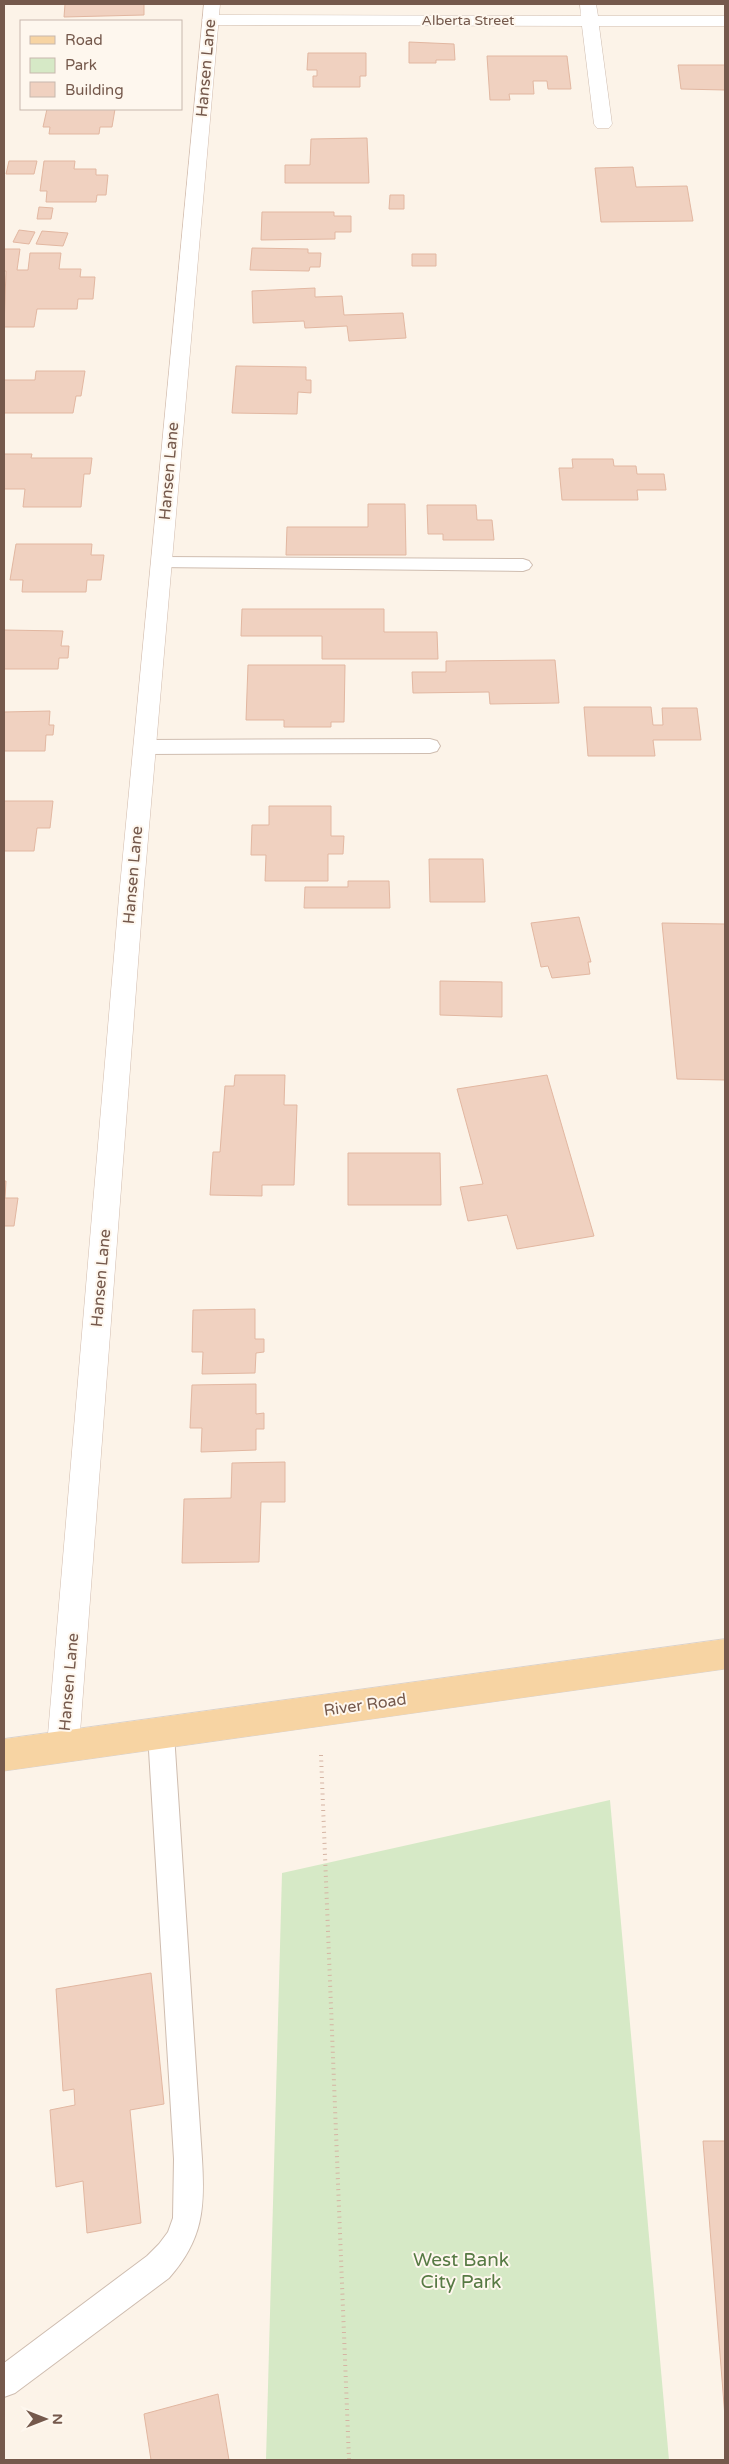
<svg xmlns="http://www.w3.org/2000/svg" width="729" height="2464" viewBox="0 0 729 2464" font-family="'Varela Round',sans-serif">
<style>
.green{fill:#d6e9c6}
.building{fill:#f0d1c0;stroke:#e2b7a1}
.lines{fill:none;stroke-linecap:round;stroke-linejoin:round}
.lane-casing{stroke:#cfbdb0;stroke-width:2}
.street-casing{stroke:#cfbdb0;stroke-width:1}
.secondary-casing{stroke:#d2bcae;stroke-width:1}
.primary-casing{stroke:#d8d1cd;stroke-width:1}
.path{stroke:#d5b4a3;stroke-width:4;stroke-dasharray:1 4.5;stroke-linecap:butt}
.lane{fill:#fff;fill-rule:evenodd}
.street{fill:#fff;fill-rule:evenodd}
.secondary{fill:#fff;fill-rule:evenodd}
.primary{fill:#f7d4a3;fill-rule:evenodd}
.labels{text-anchor:middle;dominant-baseline:central;stroke-width:4;stroke-linejoin:round;paint-order:stroke}
.far-street-label{font-size:14px;fill:#75594c;stroke:#fef7ee}
.street-label{font-size:16px;fill:#75594c;stroke:#fef7ee}
.near-park-label{font-size:19px;fill:#577a44;stroke:#fef7ee}
</style>
<rect width="100%" height="100%" fill="#fcf3e8"/>
<path class="green" d="M 610,1800 L 669,2460 L 266,2460 L 282,1873 Z"/>
<path class="building" d="M 65,4 L 144,4 L 144,15 L 64,17 Z
M 409,42 L 454,44 L 455,60 L 436,60 L 436,63 L 409,63 Z
M 308,53 L 366,53 L 366,76 L 360,76 L 360,87 L 313,87 L 313,76 L 317,76 L 317,70 L 307,70 Z
M 487,56 L 567,56 L 571,89 L 548,89 L 547,81 L 533,81 L 534,94 L 509,94 L 510,100 L 490,100 Z
M 678,65 L 725,65 L 725,90 L 681,89 Z
M 47,109 L 115,109 L 112,127 L 100,127 L 99,134 L 49,134 L 50,127 L 43,127 Z
M 367,138 L 369,183 L 285,183 L 285,165 L 310,165 L 311,139 Z
M 9,161 L 37,161 L 34,174 L 6,174 Z
M 44,161 L 75,161 L 74,169 L 96,169 L 96,175 L 108,175 L 106,195 L 97,195 L 96,202 L 46,202 L 47,191 L 40,191 Z
M 633,167 L 636,187 L 687,186 L 693,221 L 601,222 L 595,168 Z
M 390,195 L 404,195 L 404,209 L 389,209 Z
M 39,207 L 53,208 L 51,219 L 37,219 Z
M 262,212 L 334,212 L 334,216 L 351,216 L 351,232 L 335,232 L 335,239 L 261,240 Z
M 19,230 L 35,232 L 29,244 L 13,242 Z
M 42,231 L 68,233 L 63,246 L 36,244 Z
M 252,248 L 308,249 L 308,253 L 321,253 L 320,267 L 310,267 L 309,271 L 250,270 Z
M 4,249 L 20,249 L 17,270 L 28,270 L 30,253 L 61,253 L 59,269 L 81,269 L 80,277 L 95,277 L 93,299 L 78,299 L 77,309 L 37,309 L 34,327 L 4,327 L 6,271 L 4,271 Z
M 412,254 L 436,254 L 436,266 L 412,266 Z
M 315,288 L 315,297 L 342,296 L 344,315 L 403,313 L 406,338 L 349,341 L 347,326 L 305,328 L 304,321 L 253,323 L 252,291 Z
M 236,366 L 306,367 L 306,380 L 311,380 L 311,393 L 298,392 L 297,414 L 232,413 Z
M 36,371 L 85,371 L 81,396 L 76,396 L 73,413 L 4,413 L 4,380 L 35,380 Z
M 4,454 L 32,454 L 31,458 L 92,458 L 90,474 L 84,474 L 81,507 L 23,507 L 25,489 L 4,489 Z
M 572,459 L 613,459 L 614,466 L 636,466 L 637,474 L 664,474 L 666,490 L 637,490 L 638,500 L 562,500 L 559,468 L 573,468 Z
M 368,504 L 405,504 L 406,555 L 286,555 L 287,527 L 368,527 Z
M 427,505 L 476,505 L 477,520 L 492,520 L 494,540 L 443,540 L 443,534 L 428,534 Z
M 16,544 L 92,544 L 91,555 L 104,555 L 101,580 L 87,580 L 86,592 L 22,592 L 23,580 L 10,580 Z
M 242,609 L 384,609 L 384,632 L 437,632 L 438,659 L 322,659 L 322,636 L 241,636 Z
M 4,630 L 63,631 L 61,646 L 69,646 L 68,658 L 59,658 L 58,669 L 4,669 Z
M 555,660 L 559,703 L 490,704 L 489,692 L 413,693 L 412,672 L 446,672 L 446,661 Z
M 248,665 L 345,665 L 344,722 L 331,722 L 331,727 L 284,727 L 284,720 L 246,720 Z
M 584,707 L 651,707 L 653,725 L 663,725 L 662,708 L 697,708 L 701,740 L 653,740 L 655,756 L 588,756 Z
M 50,711 L 49,725 L 54,725 L 53,735 L 46,735 L 45,751 L 4,751 L 4,712 Z
M 4,801 L 53,801 L 50,828 L 37,828 L 34,851 L 4,851 Z
M 269,806 L 331,806 L 331,836 L 344,836 L 343,854 L 328,854 L 328,881 L 265,881 L 266,855 L 251,855 L 252,825 L 269,825 Z
M 429,859 L 483,859 L 485,902 L 430,902 Z
M 348,881 L 389,881 L 390,908 L 304,908 L 305,887 L 348,887 Z
M 579,917 L 591,962 L 588,962 L 590,974 L 552,978 L 548,966 L 541,967 L 531,923 Z
M 662,923 L 725,924 L 725,1080 L 677,1079 Z
M 440,981 L 502,982 L 502,1017 L 440,1015 Z
M 235,1075 L 285,1075 L 284,1105 L 297,1105 L 294,1185 L 262,1185 L 262,1196 L 210,1195 L 213,1152 L 220,1152 L 225,1086 L 234,1086 Z
M 547,1075 L 594,1236 L 517,1249 L 507,1215 L 468,1221 L 460,1187 L 483,1184 L 457,1089 Z
M 348,1153 L 440,1153 L 441,1205 L 348,1205 Z
M 4,1181 L 6,1181 L 5,1198 L 18,1198 L 14,1226 L 4,1226 Z
M 255,1309 L 255,1339 L 264,1339 L 264,1352 L 256,1353 L 255,1373 L 202,1374 L 203,1352 L 192,1352 L 193,1310 Z
M 256,1384 L 256,1414 L 264,1413 L 264,1429 L 256,1429 L 256,1450 L 201,1452 L 202,1428 L 190,1428 L 192,1385 Z
M 285,1462 L 285,1502 L 261,1502 L 259,1562 L 182,1563 L 184,1499 L 231,1498 L 232,1463 Z
M 151,1973 L 164,2104 L 130,2110 L 141,2223 L 87,2233 L 83,2181 L 56,2187 L 50,2110 L 75,2105 L 74,2089 L 63,2091 L 56,1989 Z
M 703,2141 L 725,2141 L 725,2417 Z
M 218,2394 L 229,2460 L 151,2460 L 144,2414 Z"/>
<g class="lines">
<g class="lane-casing">
<path id="lane" d="M 161,557 L 523,559 L 529,561 L 532,565 L 529,569 L 523,571 L 155,567 L 152,563 L 155,559 Z
M 430,739 L 437,741 L 440,746 L 437,751 L 430,753 L 145,754 L 138,752 L 135,747 L 138,742 L 145,740 Z
M 161,1721 L 170,1725 L 174,1734 L 202,2159 C 205,2208 203,2240 169,2278 L 15,2393 L 4,2397 L 4,2363 L 147,2256 L 159,2244 L 168,2232 L 173,2218 L 174,2159 L 148,1734 L 152,1725 Z"/>
</g>
<g class="street-casing">
<path id="street" d="M 580,4 L 596,4 L 598,16 L 725,16 L 725,26 L 599,26 L 612,124 L 609,128 L 597,128 L 594,124 L 582,26 L 211,25 L 205,24 L 202,20 L 205,16 L 211,15 L 581,16 Z"/>
</g>
<g class="secondary-casing">
<path id="secondary" d="M 204,4 L 220,4 L 143,897 L 79,1746 L 74,1757 L 63,1762 L 52,1757 L 47,1746 L 119,897 Z"/>
</g>
<g class="primary-casing">
<path id="primary" d="M 725,1639 L 725,1669 L 4,1771 L 4,1739 Z"/>
</g>
<path class="path" d="M 321,1755 L 349,2460"/>
<use href="#lane" class="lane"/>
<use href="#street" class="street"/>
<use href="#secondary" class="secondary"/>
<use href="#primary" class="primary"/>
</g>
<g class="labels">
<g class="far-street-label">
<text x="468" y="20">Alberta Street</text>
</g>
<g class="street-label">
<text transform="translate(206 68) rotate(-85)">Hansen Lane</text>
<text transform="translate(169 471) rotate(-85)">Hansen Lane</text>
<text transform="translate(133 875) rotate(-85)">Hansen Lane</text>
<text transform="translate(101 1278) rotate(-85)">Hansen Lane</text>
<text transform="translate(69 1682) rotate(-85)">Hansen Lane</text>
<text transform="translate(365 1705) rotate(-8)">River Road</text>
</g>
<g class="near-park-label">
<text x="461" y="2260">West Bank<tspan x="461" dy="22">City Park</tspan></text>
</g>
</g>
<rect width="729" height="2464" fill="none" stroke="#75594c" stroke-width="10"/>
<rect x="20" y="20" width="162" height="90" fill="#fef7ee" stroke="#c7b8ad"/>
<rect x="30" y="36" width="25" height="8" fill="#f7d4a3" stroke="#c7b8ad"/>
<text x="65" y="45" font-size="15" fill="#75594c">Road</text>
<rect x="30" y="58" width="25" height="15" fill="#d6e9c6" stroke="#c7b8ad"/>
<text x="65" y="70" font-size="15" fill="#75594c">Park</text>
<rect x="30" y="82" width="25" height="15" fill="#f0d1c0" stroke="#c7b8ad"/>
<text x="65" y="95" font-size="15" fill="#75594c">Building</text>
<g transform="translate(45 2419) rotate(90)" stroke="#fef7ee" stroke-width="4" paint-order="stroke">
<path d="M0-4L9 19L0 12L-9 19Z" fill="#75594c"/>
<text y="-8" font-size="14" font-weight="bold" text-anchor="middle" fill="#75594c">N</text>
</g>
</svg>
